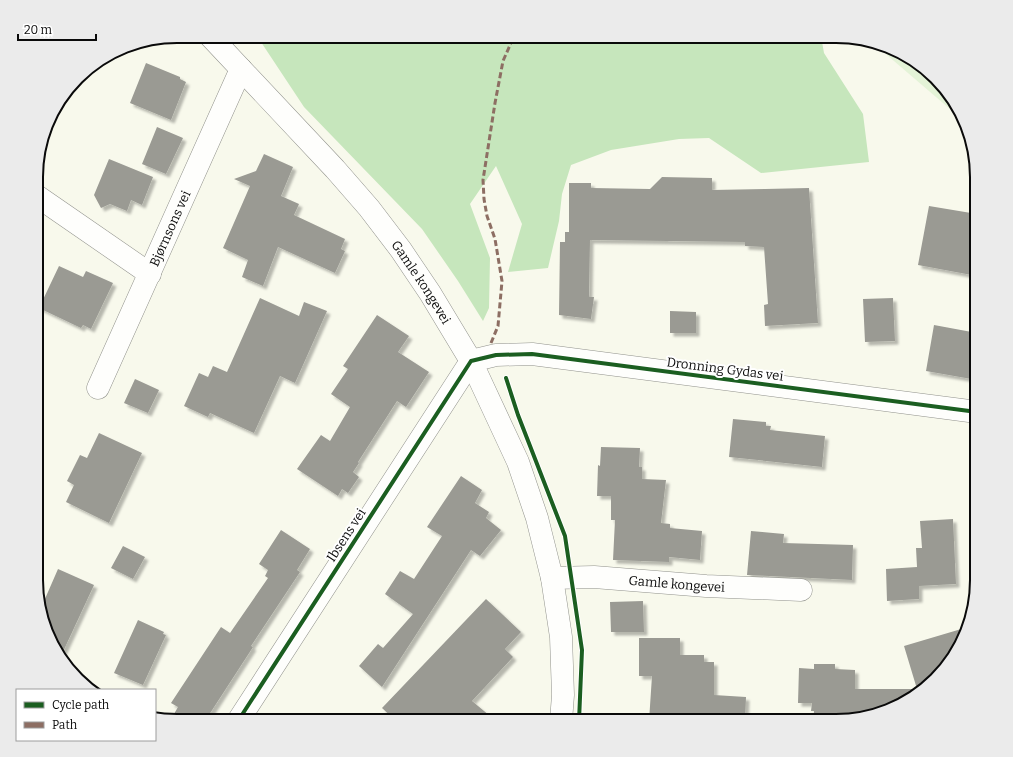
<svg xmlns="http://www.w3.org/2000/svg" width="1013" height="757" viewBox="0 0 1013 757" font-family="Bitter,serif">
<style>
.forest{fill:#c6e6bc}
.pitch{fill:#e4f3d7}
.building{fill:#9a9a93;filter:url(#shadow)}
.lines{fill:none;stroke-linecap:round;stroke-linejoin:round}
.minor-casing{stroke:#91928c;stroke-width:23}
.tertiary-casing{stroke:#91928c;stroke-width:23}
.minor{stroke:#fefefc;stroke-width:22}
.tertiary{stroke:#fefefc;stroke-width:22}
.quiet{stroke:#8d6e63;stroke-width:3;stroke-dasharray:6 3;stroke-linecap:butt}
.cycleway-casing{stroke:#fff;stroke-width:6}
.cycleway{stroke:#1b5e20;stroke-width:4}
.labels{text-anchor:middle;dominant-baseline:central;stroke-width:4;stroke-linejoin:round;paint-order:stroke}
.street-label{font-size:13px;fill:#0a0a0a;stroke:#fff}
.rim{fill:none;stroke:#0a0a0a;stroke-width:2}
</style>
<defs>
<filter id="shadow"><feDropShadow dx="3.5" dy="3.5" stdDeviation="1" flood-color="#0004"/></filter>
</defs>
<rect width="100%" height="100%" fill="#f8f9ec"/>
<path class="forest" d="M 257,36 L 351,36 L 356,38 L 408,36 L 821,36 L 824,53 L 863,114 L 869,162 L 761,173 L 709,138 L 679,139 L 611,150 L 571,165 L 562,194 L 559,221 L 548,268 L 508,272 L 522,224 L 496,166 L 470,204 L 490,258 L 489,308 L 483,321 L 458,281 L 422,229 L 304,107 Z"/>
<path class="pitch" d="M 873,43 L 890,47 L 929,71 L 963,115 L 964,121 Z"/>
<path class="building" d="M 146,63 L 180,77 L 180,79 L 186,82 L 171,120 L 130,103 Z
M 157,127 L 183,138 L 166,174 L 142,164 Z
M 264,154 L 293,167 L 281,196 L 299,204 L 294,215 L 345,239 L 341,249 L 345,251 L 335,273 L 278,247 L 263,286 L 242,277 L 248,260 L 223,248 L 250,186 L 234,179 L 256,171 Z
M 109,159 L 153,177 L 142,205 L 131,200 L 127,211 L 110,204 L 101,208 L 94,195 Z
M 662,177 L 712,178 L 712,190 L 809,188 L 818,323 L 765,326 L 764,305 L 768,304 L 764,247 L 745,246 L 745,242 L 590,240 L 589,297 L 594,297 L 591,319 L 559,315 L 560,242 L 565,242 L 565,232 L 569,232 L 569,183 L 591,183 L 591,188 L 650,189 Z
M 929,206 L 977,214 L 977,276 L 918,265 Z
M 59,266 L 83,277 L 86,271 L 113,283 L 91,329 L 83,325 L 81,328 L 39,308 Z
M 260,298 L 299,316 L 304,302 L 327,311 L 295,383 L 280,376 L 254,433 L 210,413 L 208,417 L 184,406 L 199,373 L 208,377 L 213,366 L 227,372 Z
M 893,298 L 895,341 L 865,342 L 863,299 Z
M 670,311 L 696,312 L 696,333 L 670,333 Z
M 377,315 L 409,336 L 398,352 L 429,372 L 406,407 L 397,401 L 358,462 L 359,463 L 353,472 L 359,477 L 348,493 L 342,489 L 338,496 L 297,469 L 321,435 L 330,441 L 350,407 L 331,394 L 348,369 L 343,366 Z
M 934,325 L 977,333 L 977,380 L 926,371 Z
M 135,379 L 159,390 L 148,413 L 124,403 Z
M 733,419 L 766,422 L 766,426 L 771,426 L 770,430 L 825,436 L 822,467 L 729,457 Z
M 99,433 L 142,453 L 109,523 L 66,502 L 74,485 L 67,481 L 80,455 L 87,458 Z
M 601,447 L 640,448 L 639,467 L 642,467 L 642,479 L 666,480 L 661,523 L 670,524 L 670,528 L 702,531 L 700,560 L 669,557 L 669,562 L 613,560 L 615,520 L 611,520 L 611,496 L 597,496 L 598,465 L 600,466 Z
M 461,476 L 482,490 L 475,503 L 489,512 L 486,518 L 501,530 L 480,556 L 471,550 L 382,687 L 359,666 L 378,644 L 383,648 L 413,614 L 385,594 L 400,571 L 414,579 L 442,536 L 427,527 Z
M 953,519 L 956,584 L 919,586 L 919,599 L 887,601 L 886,569 L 917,567 L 916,548 L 922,548 L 920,521 Z
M 281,530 L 310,549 L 297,570 L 300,572 L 251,646 L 253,647 L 205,721 L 170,721 L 178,707 L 171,703 L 221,627 L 230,633 L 268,578 L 265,576 L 268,570 L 259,564 Z
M 751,531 L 784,534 L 783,543 L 853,545 L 852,580 L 747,575 Z
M 123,546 L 145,557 L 133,579 L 111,568 Z
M 58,569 L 94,585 L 61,656 L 51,642 L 41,608 Z
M 486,599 L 521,632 L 505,649 L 513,657 L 472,701 L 496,721 L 396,721 L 382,708 Z
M 643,601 L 644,632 L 611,632 L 610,602 Z
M 138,620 L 164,632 L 163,634 L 166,635 L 143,685 L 114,673 Z
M 968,627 L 966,634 L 942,673 L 898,707 L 851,718 L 814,717 L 814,711 L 811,711 L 812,703 L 798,703 L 799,668 L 814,669 L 814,664 L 835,664 L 835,669 L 855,670 L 855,689 L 917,689 L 904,646 Z
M 639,638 L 680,638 L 680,655 L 704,655 L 704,662 L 714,662 L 714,695 L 746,697 L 745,721 L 649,721 L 652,676 L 639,676 Z"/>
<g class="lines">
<g class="minor-casing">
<g id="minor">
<path d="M 37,196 L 150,274"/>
<path id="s1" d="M 98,388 L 241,69"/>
<path id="s2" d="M 552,578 L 594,577 L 706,586 L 801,590"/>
<path d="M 238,721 L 471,361 L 496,355 L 532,354 L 977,412"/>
</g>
</g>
<g class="tertiary-casing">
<g id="tertiary">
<path id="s3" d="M 210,36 L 335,169 L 369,208 L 401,250 L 430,293 L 471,361 L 518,462 L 537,518 L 552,578 L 561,637 L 563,695 L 561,721"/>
</g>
</g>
<use href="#minor" class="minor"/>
<use href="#tertiary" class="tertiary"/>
<path class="quiet" d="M 491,343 L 498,326 L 502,281 L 495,239 L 487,216 L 484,199 L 483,180 L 495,103 L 503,61 L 514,36"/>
<g class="cycleway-casing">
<path id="cycleway" d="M 506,378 L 518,415 L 565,536 L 582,650 L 579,721
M 238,721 L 471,361 L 496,355 L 532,354 L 977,412"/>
</g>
<use href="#cycleway" class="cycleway"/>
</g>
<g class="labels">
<g class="street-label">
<text stroke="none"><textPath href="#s1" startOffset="175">Bjørnsons vei</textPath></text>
<text stroke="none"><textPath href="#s3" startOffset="325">Gamle kongevei</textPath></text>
<text transform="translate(725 369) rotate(7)">Dronning Gydas vei</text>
<text transform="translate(346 535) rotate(-57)">Ibsens vei</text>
<text stroke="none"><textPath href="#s2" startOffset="125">Gamle kongevei</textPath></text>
</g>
</g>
<path d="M0 0H1013V757H0ZM177 43H836A134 134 0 0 1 970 177V580A134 134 0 0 1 836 714H177A134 134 0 0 1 43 580V177A134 134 0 0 1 177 43Z" fill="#ebebeb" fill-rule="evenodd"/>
<path class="rim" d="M177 43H836A134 134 0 0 1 970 177V580A134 134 0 0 1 836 714H177A134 134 0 0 1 43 580V177A134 134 0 0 1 177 43Z"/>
<rect x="16" y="689" width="140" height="52" fill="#ffffff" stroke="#9d9d9d"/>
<rect x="24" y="702" width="20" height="6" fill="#1b5e20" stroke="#9d9d9d"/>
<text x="52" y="709" font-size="12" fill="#0a0a0a">Cycle path</text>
<rect x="24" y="722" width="20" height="6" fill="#8d6e63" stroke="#9d9d9d"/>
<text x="52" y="729" font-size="12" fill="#0a0a0a">Path</text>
<path d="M18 34v6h78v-6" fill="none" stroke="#0a0a0a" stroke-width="2"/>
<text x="24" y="34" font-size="12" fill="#0a0a0a" stroke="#ffffff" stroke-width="3" paint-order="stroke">20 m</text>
</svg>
